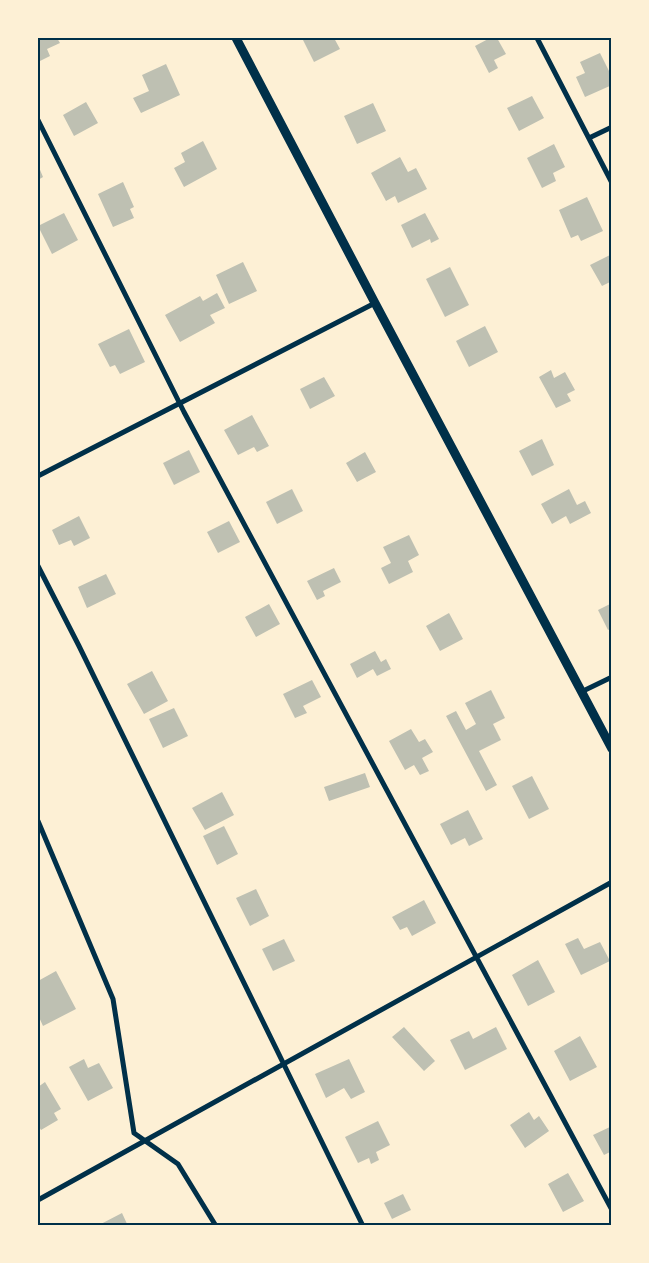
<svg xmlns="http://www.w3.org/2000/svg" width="649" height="1263" viewBox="0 0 649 1263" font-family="'Sofia Sans Condensed',sans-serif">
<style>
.building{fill:#bec0b2}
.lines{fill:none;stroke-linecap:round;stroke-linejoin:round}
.minor{stroke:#003049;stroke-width:5}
.tertiary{stroke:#003049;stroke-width:9}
.neatline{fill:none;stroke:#003049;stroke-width:2}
</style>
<rect width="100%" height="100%" fill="#fdf0d5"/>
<path class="building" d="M 38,38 L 57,38 L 60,43 L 47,49 L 50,56 L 38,62 Z
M 302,38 L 334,38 L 340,49 L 314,62 Z
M 490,38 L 497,38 L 506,54 L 494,60 L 498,68 L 489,73 L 475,46 Z
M 600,53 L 612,77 L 612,85 L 585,97 L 576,77 L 585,73 L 580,62 Z
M 166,64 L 180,95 L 141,113 L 133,98 L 149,91 L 142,75 Z
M 532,96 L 544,118 L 519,131 L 507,108 Z
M 86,102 L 98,123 L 74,136 L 63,115 Z
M 373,103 L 386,131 L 357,144 L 344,116 Z
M 203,141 L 217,169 L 184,187 L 174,168 L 185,162 L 181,153 Z
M 554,144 L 565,167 L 553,173 L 556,181 L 542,188 L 527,158 Z
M 400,157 L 408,172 L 416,168 L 427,189 L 398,203 L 395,196 L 386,201 L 371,173 Z
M 38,165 L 43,177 L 38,180 Z
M 123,182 L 134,207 L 130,209 L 134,218 L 113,227 L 98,194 Z
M 587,197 L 603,231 L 581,241 L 578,235 L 571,238 L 559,210 Z
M 64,213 L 78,240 L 52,254 L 38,226 Z
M 425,213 L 439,239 L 431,243 L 430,239 L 412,248 L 401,225 Z
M 612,254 L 612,281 L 602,286 L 590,265 Z
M 243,262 L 257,291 L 229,304 L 216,275 Z
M 450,267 L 469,305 L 445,317 L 426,279 Z
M 217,293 L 225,308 L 210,315 L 215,323 L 180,342 L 165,315 L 200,296 L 203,301 Z
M 485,326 L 498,352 L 469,367 L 456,341 Z
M 129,329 L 145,362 L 120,374 L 115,365 L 110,367 L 98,344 Z
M 551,370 L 554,378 L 565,372 L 575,390 L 567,394 L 571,401 L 556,408 L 539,377 Z
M 324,377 L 335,396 L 310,409 L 300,389 Z
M 252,415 L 269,446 L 257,452 L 254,447 L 238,455 L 224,430 Z
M 542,439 L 554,465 L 532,476 L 519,451 Z
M 189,450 L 200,472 L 174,485 L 163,463 Z
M 365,452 L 376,472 L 357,482 L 346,463 Z
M 292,489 L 303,511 L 277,524 L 266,502 Z
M 569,489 L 577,505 L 585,501 L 591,513 L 570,524 L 566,516 L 552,524 L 541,504 Z
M 79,516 L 90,538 L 74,546 L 71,540 L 59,545 L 52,530 Z
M 229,521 L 240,542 L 218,553 L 207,532 Z
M 409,535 L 419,555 L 408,561 L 413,572 L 389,584 L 381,568 L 391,563 L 383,547 Z
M 334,568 L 341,582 L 323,591 L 325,596 L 317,600 L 307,581 Z
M 106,574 L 116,594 L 87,608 L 78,587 Z
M 612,603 L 612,628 L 608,630 L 598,610 Z
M 269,604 L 280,624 L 256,637 L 245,617 Z
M 449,613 L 463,639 L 440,651 L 426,626 Z
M 375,651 L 381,662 L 386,659 L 391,669 L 377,676 L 373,669 L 357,678 L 350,664 Z
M 152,671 L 168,701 L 144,714 L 127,684 Z
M 312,680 L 321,697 L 303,706 L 307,713 L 295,718 L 283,694 Z
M 491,690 L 505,718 L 493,724 L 501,740 L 479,751 L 497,785 L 486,791 L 446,716 L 456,711 L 466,730 L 476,724 L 465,703 Z
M 174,708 L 188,736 L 163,748 L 149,719 Z
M 411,729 L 419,742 L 425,739 L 433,752 L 422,758 L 429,771 L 420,775 L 414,765 L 405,770 L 389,741 Z
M 365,773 L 370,787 L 329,801 L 324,787 Z
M 532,776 L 549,809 L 529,819 L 512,786 Z
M 222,792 L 234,815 L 205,830 L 192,808 Z
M 468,810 L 483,839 L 469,846 L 465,838 L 451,845 L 440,824 Z
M 224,826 L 238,854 L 217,865 L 203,836 Z
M 256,889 L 269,916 L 250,926 L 236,898 Z
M 424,900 L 436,923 L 412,936 L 407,927 L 400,930 L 392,917 Z
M 578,938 L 584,949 L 600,942 L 610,961 L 581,975 L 565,944 Z
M 284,939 L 295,961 L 273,971 L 262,949 Z
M 538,960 L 555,992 L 528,1006 L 512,975 Z
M 56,971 L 76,1009 L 43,1026 L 38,1015 L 38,981 Z
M 404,1027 L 435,1061 L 424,1071 L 392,1037 Z
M 496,1027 L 507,1049 L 465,1070 L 450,1040 L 469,1031 L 473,1039 Z
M 580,1036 L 597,1067 L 570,1081 L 554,1051 Z
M 84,1059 L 88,1068 L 99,1063 L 113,1088 L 88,1101 L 69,1067 Z
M 349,1059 L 365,1092 L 351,1099 L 344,1088 L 326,1098 L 315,1074 Z
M 45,1082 L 61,1109 L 54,1113 L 58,1120 L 41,1130 L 38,1125 L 38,1087 Z
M 529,1112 L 534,1120 L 539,1116 L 549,1131 L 525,1148 L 510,1125 Z
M 378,1121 L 390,1145 L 376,1152 L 379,1160 L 371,1164 L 369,1158 L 358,1163 L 345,1137 Z
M 612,1126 L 612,1151 L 604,1155 L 593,1135 Z
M 568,1173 L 584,1201 L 563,1212 L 548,1184 Z
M 403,1194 L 411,1210 L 392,1219 L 384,1203 Z
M 122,1213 L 128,1226 L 97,1226 Z"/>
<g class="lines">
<path class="minor" d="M 537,38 L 612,183
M 38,120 L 184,412 L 612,1210
M 589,138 L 612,127
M 38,476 L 375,303
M 38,566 L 79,646 L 363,1226
M 581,692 L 612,677
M 38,821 L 113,999 L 134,1133 L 178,1164 L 216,1226
M 38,1200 L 612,882"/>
<path class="tertiary" d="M 236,38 L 375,303 L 612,749"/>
</g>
<rect width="649" height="1263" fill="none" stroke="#fdf0d5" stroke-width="78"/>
<rect x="39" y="39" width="571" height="1185" class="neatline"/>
</svg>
